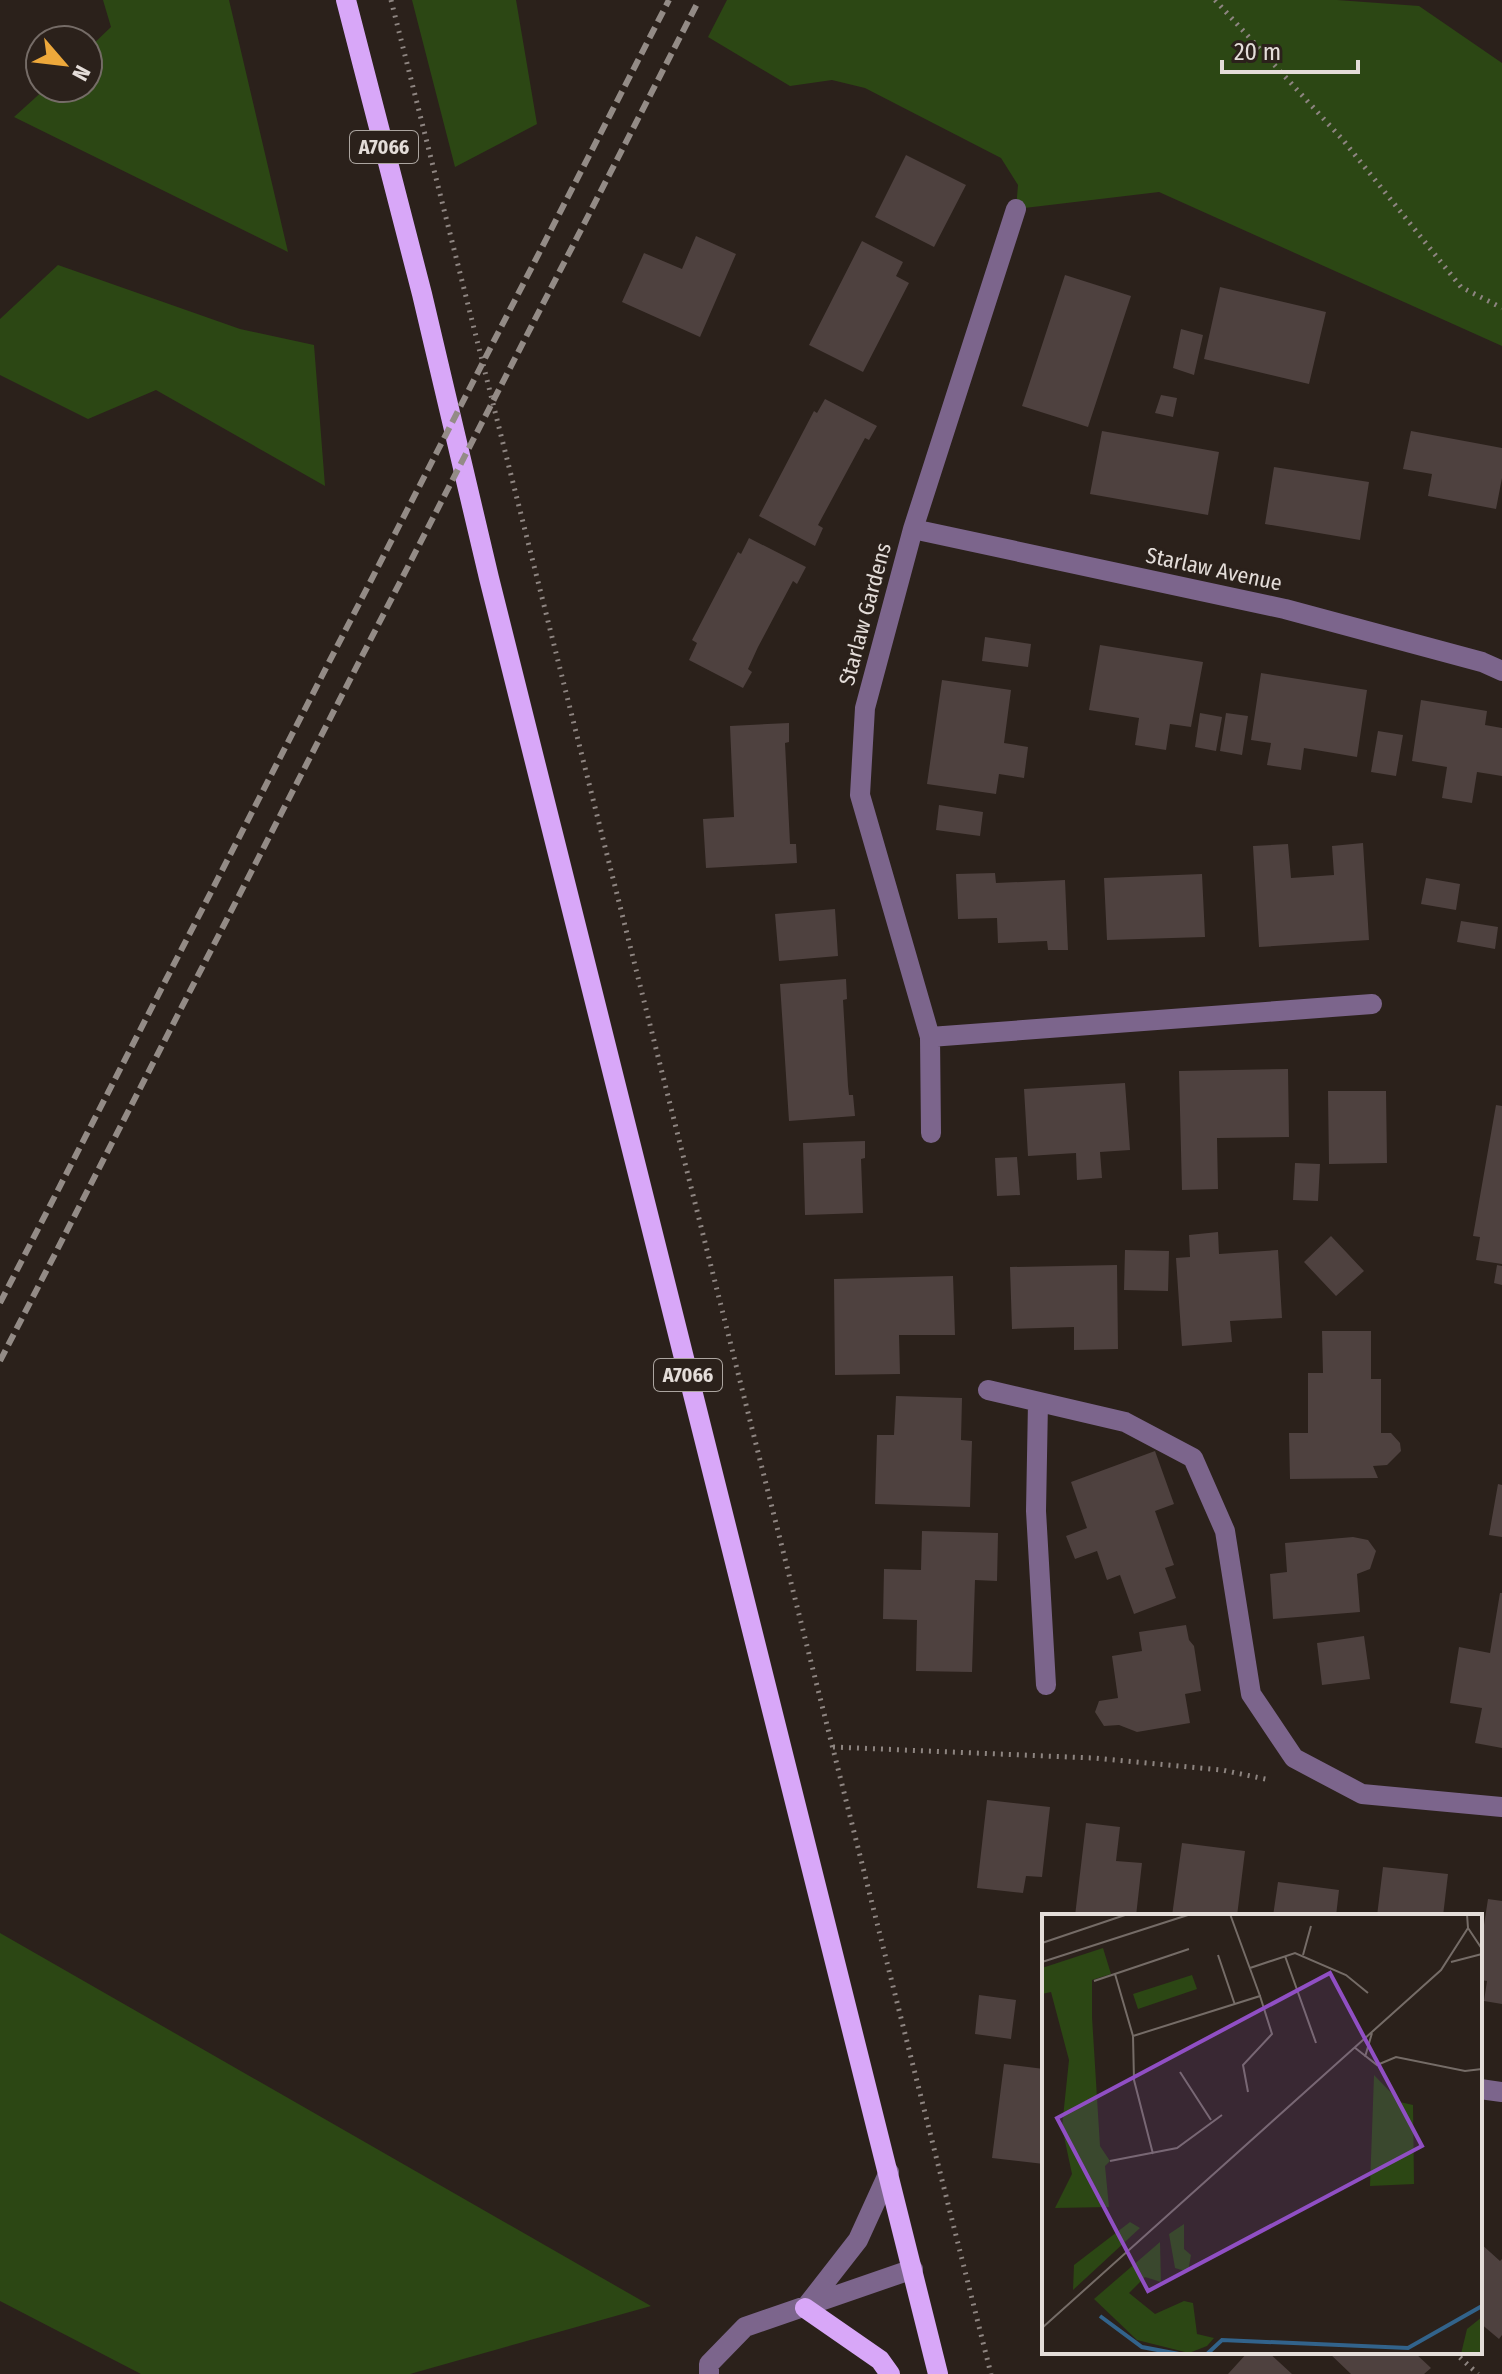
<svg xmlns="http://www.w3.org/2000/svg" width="1502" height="2374" viewBox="0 0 1502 2374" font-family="'Fira Sans Condensed',sans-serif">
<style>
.green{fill:#2c4714}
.building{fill:#4e413f}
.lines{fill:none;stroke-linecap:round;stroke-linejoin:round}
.path{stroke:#8e8581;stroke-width:5;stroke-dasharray:2 6;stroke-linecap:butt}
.minor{stroke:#7c658c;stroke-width:20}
.major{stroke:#d8a7f8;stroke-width:20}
.rail{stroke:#938b86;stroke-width:6;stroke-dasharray:12 6;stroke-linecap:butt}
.labels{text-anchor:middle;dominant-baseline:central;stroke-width:6;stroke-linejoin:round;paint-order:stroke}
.shield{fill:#2b211b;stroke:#aca5a0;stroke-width:2}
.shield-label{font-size:20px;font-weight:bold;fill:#e4ddd9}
.street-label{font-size:22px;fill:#e4ddd9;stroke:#2b211b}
.inset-river{fill:none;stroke:#32638b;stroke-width:4}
.inset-road{fill:none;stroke:#756c67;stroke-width:2}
.view{fill:#904fc4;fill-opacity:0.15;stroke:#904fc4;stroke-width:4}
.inset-edge{fill:none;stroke:#e4ddd9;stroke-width:4}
</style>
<rect width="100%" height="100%" fill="#2b211b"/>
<path class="green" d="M 103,0 L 229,0 L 288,252 L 14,117 L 46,88 L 88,88 L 88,49 L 111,27 Z
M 412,0 L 516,0 L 537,124 L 455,167 Z
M 727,0 L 1337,0 L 1419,6 L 1502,63 L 1502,346 L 1159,192 L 1016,209 L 1018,185 L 1001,158 L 865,88 L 832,80 L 790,86 L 708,37 Z
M 58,265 L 240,329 L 314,345 L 325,486 L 156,390 L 88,419 L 0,375 L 0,319 Z
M 0,1933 L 651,2306 L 410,2374 L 141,2374 L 0,2301 Z"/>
<path class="building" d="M 906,155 L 966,185 L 934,247 L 875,217 Z
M 696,236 L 736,254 L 700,337 L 622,302 L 644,253 L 682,269 Z
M 862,241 L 903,262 L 896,276 L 909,283 L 863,372 L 809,345 Z
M 1065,275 L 1131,296 L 1088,427 L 1022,406 Z
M 1220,287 L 1326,312 L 1309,384 L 1204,359 Z
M 1181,329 L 1203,335 L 1194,375 L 1173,368 Z
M 1161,395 L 1177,398 L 1173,417 L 1155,413 Z
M 825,399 L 877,426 L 869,440 L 865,438 L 818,525 L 823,528 L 815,546 L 759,516 L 814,411 L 817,413 Z
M 1102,431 L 1219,452 L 1208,515 L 1090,494 Z
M 1411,431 L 1502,448 L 1502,478 L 1496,509 L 1428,496 L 1432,474 L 1403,469 Z
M 1274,467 L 1369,482 L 1360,540 L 1265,524 Z
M 749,538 L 806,567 L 797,584 L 793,581 L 758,647 L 748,669 L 752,672 L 743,688 L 689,660 L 697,643 L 692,640 L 738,552 L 741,554 Z
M 985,637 L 1031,644 L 1028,667 L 982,661 Z
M 1100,645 L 1203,662 L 1191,727 L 1170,724 L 1166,750 L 1135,745 L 1139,718 L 1089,710 Z
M 1261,673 L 1367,690 L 1357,757 L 1304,748 L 1301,770 L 1267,765 L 1271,743 L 1251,740 Z
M 942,680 L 1011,690 L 1004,743 L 1028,747 L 1024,778 L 999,774 L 996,794 L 927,784 Z
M 1421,700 L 1487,711 L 1485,725 L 1502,728 L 1502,776 L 1477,772 L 1472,803 L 1442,798 L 1447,767 L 1412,761 Z
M 1200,713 L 1222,717 L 1216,751 L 1195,747 Z
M 1226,713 L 1248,716 L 1242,755 L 1220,751 Z
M 789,723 L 789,742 L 785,743 L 790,844 L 796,844 L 797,863 L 706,868 L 703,819 L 734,817 L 730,726 Z
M 1378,731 L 1403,735 L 1396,776 L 1371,772 Z
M 939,805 L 983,812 L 980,836 L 936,830 Z
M 1363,843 L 1369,940 L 1259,947 L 1253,846 L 1288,844 L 1291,878 L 1334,875 L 1332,846 Z
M 995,873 L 996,883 L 1065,880 L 1068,950 L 1048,950 L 1047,941 L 998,943 L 997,918 L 958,919 L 956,874 Z
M 1202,874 L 1205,937 L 1107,940 L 1104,878 Z
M 1426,878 L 1460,884 L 1456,910 L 1421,904 Z
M 835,909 L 838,956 L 779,961 L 775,914 Z
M 1461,921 L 1498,927 L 1495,949 L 1457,942 Z
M 846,979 L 847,999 L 843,1000 L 848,1086 L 849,1095 L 853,1095 L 855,1116 L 789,1121 L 780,984 Z
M 1288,1069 L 1289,1137 L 1217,1138 L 1218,1189 L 1182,1190 L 1179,1071 Z
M 1125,1083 L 1130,1150 L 1100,1152 L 1102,1178 L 1077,1180 L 1076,1153 L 1028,1156 L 1024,1089 Z
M 1328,1091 L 1386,1091 L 1387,1163 L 1329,1164 Z
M 1496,1105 L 1502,1106 L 1502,1264 L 1476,1260 L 1480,1237 L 1473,1236 Z
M 865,1141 L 865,1158 L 861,1159 L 863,1213 L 805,1215 L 803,1143 Z
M 1017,1157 L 1020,1195 L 997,1196 L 995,1158 Z
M 1295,1163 L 1320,1164 L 1318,1201 L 1293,1200 Z
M 1218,1232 L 1219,1254 L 1278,1250 L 1282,1318 L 1230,1321 L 1232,1342 L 1182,1346 L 1176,1258 L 1190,1257 L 1189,1235 Z
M 1331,1236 L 1364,1271 L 1336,1296 L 1304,1262 Z
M 1125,1250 L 1169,1251 L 1168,1291 L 1124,1290 Z
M 1117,1265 L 1118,1349 L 1074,1350 L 1074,1327 L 1012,1329 L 1010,1267 Z
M 1497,1265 L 1502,1266 L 1502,1285 L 1494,1283 Z
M 953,1276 L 955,1335 L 899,1335 L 900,1374 L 835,1375 L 834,1279 Z
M 1322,1331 L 1371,1331 L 1371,1379 L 1381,1379 L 1381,1433 L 1391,1433 L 1400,1443 L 1401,1451 L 1387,1465 L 1373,1466 L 1378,1478 L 1290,1479 L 1289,1433 L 1308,1433 L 1308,1373 L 1323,1373 Z
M 896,1396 L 962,1398 L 961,1440 L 972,1441 L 970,1507 L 875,1504 L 877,1435 L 894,1435 Z
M 1155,1451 L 1174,1504 L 1155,1511 L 1174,1565 L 1165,1568 L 1176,1598 L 1134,1614 L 1120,1575 L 1107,1580 L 1097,1551 L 1075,1559 L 1066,1536 L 1087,1528 L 1071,1482 Z
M 1498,1484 L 1502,1485 L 1502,1537 L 1489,1535 Z
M 922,1531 L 998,1533 L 997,1581 L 975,1580 L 972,1672 L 916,1671 L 917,1620 L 883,1619 L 884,1569 L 921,1570 Z
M 1353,1537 L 1368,1540 L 1376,1551 L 1370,1569 L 1357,1574 L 1360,1612 L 1273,1619 L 1270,1574 L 1287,1572 L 1285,1543 Z
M 1500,1593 L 1502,1593 L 1502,1748 L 1475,1743 L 1482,1708 L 1450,1703 L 1459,1647 L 1490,1653 Z
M 1186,1625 L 1189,1640 L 1194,1646 L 1201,1691 L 1185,1694 L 1190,1723 L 1137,1732 L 1119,1725 L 1104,1726 L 1095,1712 L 1099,1701 L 1118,1698 L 1112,1656 L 1142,1651 L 1139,1632 Z
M 1364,1636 L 1370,1679 L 1322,1685 L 1317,1643 Z
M 987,1800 L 1050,1807 L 1042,1877 L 1026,1876 L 1023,1893 L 977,1888 Z
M 1086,1823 L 1120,1827 L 1116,1861 L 1142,1863 L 1136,1916 L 1075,1916 Z
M 1182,1843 L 1245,1851 L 1237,1916 L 1172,1916 Z
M 1383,1867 L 1448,1874 L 1443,1916 L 1377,1916 Z
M 1278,1882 L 1339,1890 L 1336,1916 L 1273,1916 Z
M 1488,1899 L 1502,1901 L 1502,2004 L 1484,2001 L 1487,1981 L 1480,1980 L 1480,1951 Z
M 979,1995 L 1016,2000 L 1011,2039 L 975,2034 Z
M 1004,2064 L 1044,2069 L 1044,2164 L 992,2158 Z
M 1480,2243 L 1500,2261 L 1502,2259 L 1502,2335 L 1499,2339 L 1480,2323 Z
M 1248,2352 L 1268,2352 L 1292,2374 L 1228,2374 Z
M 1328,2352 L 1414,2352 L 1431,2368 L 1424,2374 L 1351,2374 Z"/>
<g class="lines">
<path class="path" d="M 391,0 L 991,2374
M 1215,0 L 1343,140 L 1461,287 L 1502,308
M 833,1747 L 1093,1758 L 1222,1770 L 1270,1780
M 1454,2352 L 1478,2374"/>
<path class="minor" d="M 913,529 L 1285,609 L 1482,662 L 1502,671
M 930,1037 L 1372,1004
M 931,1133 L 930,1037 L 860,795 L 865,708 L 913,529 L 1016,209
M 988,1390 L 1125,1422 L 1193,1458 L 1225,1531 L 1251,1694 L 1294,1758 L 1362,1794 L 1502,1807
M 1038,1402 L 1036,1511 L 1046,1685
M 1480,2089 L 1502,2092
M 805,2308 L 858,2240 L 889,2172
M 709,2374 L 709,2364 L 745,2327 L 913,2269"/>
<path class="major" d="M 346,0 L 422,294 L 489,578 L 938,2374
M 805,2308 L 880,2360 L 890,2374"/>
<path class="rail" d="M 0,1303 L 669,0
M 0,1361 L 699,0"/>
</g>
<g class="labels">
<g class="shield">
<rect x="350" y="131" width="68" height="32" rx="6"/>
<rect x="654" y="1359" width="68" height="32" rx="6"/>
</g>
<g class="shield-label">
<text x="384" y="147">A7066</text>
<text x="688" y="1375">A7066</text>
</g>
<g class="street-label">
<text transform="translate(1214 569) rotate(12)">Starlaw Avenue</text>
<text transform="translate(865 614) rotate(-75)">Starlaw Gardens</text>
</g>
</g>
<g transform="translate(1042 1914)">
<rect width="440" height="440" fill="#2b211b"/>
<path d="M 61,34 L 69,60 L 50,66 L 50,103 L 58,232 L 68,247 L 63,252 L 67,293 L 13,294 L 30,260 L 20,213 L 27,146 L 9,78 L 0,80 L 0,54 ZM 150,61 L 155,75 L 96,95 L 91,80 ZM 332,161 L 358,188 L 371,191 L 372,270 L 328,272 ZM 88,308 L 98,314 L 31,376 L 32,351 ZM 142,310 L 142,335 L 149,341 L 146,358 L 133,354 L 127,320 ZM 118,328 L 119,368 L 103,363 L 87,379 L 113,400 L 142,387 L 151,389 L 155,420 L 172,424 L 165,432 L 147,439 L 95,426 L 52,385 ZM 440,403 L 440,440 L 419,440 L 425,415 Z" fill="#2c4714"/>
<path class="inset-river" d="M 58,402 L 100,433 L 137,440M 165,440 L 180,426 L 366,434 L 440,392"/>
<path class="inset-road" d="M 425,0 L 426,14 L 440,35M 0,29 L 86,0M 176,41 L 193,91M 261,41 L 269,12M 243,42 L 274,129M 0,48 L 149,0M 409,48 L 440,40M 208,54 L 253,39 L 304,61 L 326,79M 73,60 L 91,122 L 92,166 L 111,240M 52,67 L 147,35M 91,122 L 218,82 L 188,0M 312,133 L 335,151 L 354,143 L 423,157 L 440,155M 323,143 L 330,119M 138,158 L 169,206M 206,178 L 201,151 L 230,120 L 218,82M 68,247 L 135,234 L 180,201M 0,414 L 399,56 L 426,14"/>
<path class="view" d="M 288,59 L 380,232 L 106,377 L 15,204 Z"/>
<rect width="440" height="440" class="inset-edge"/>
</g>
<g transform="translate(64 64) rotate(118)"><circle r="38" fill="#2b211b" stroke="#756c67" stroke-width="2"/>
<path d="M0-6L14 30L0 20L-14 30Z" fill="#eda83b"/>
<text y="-12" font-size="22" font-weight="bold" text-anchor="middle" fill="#e4ddd9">N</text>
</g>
<path d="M1222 60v12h136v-12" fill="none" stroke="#e4ddd9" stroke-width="4"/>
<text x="1234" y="60" font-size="24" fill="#e4ddd9" stroke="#2b211b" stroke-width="6" paint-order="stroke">20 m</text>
</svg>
